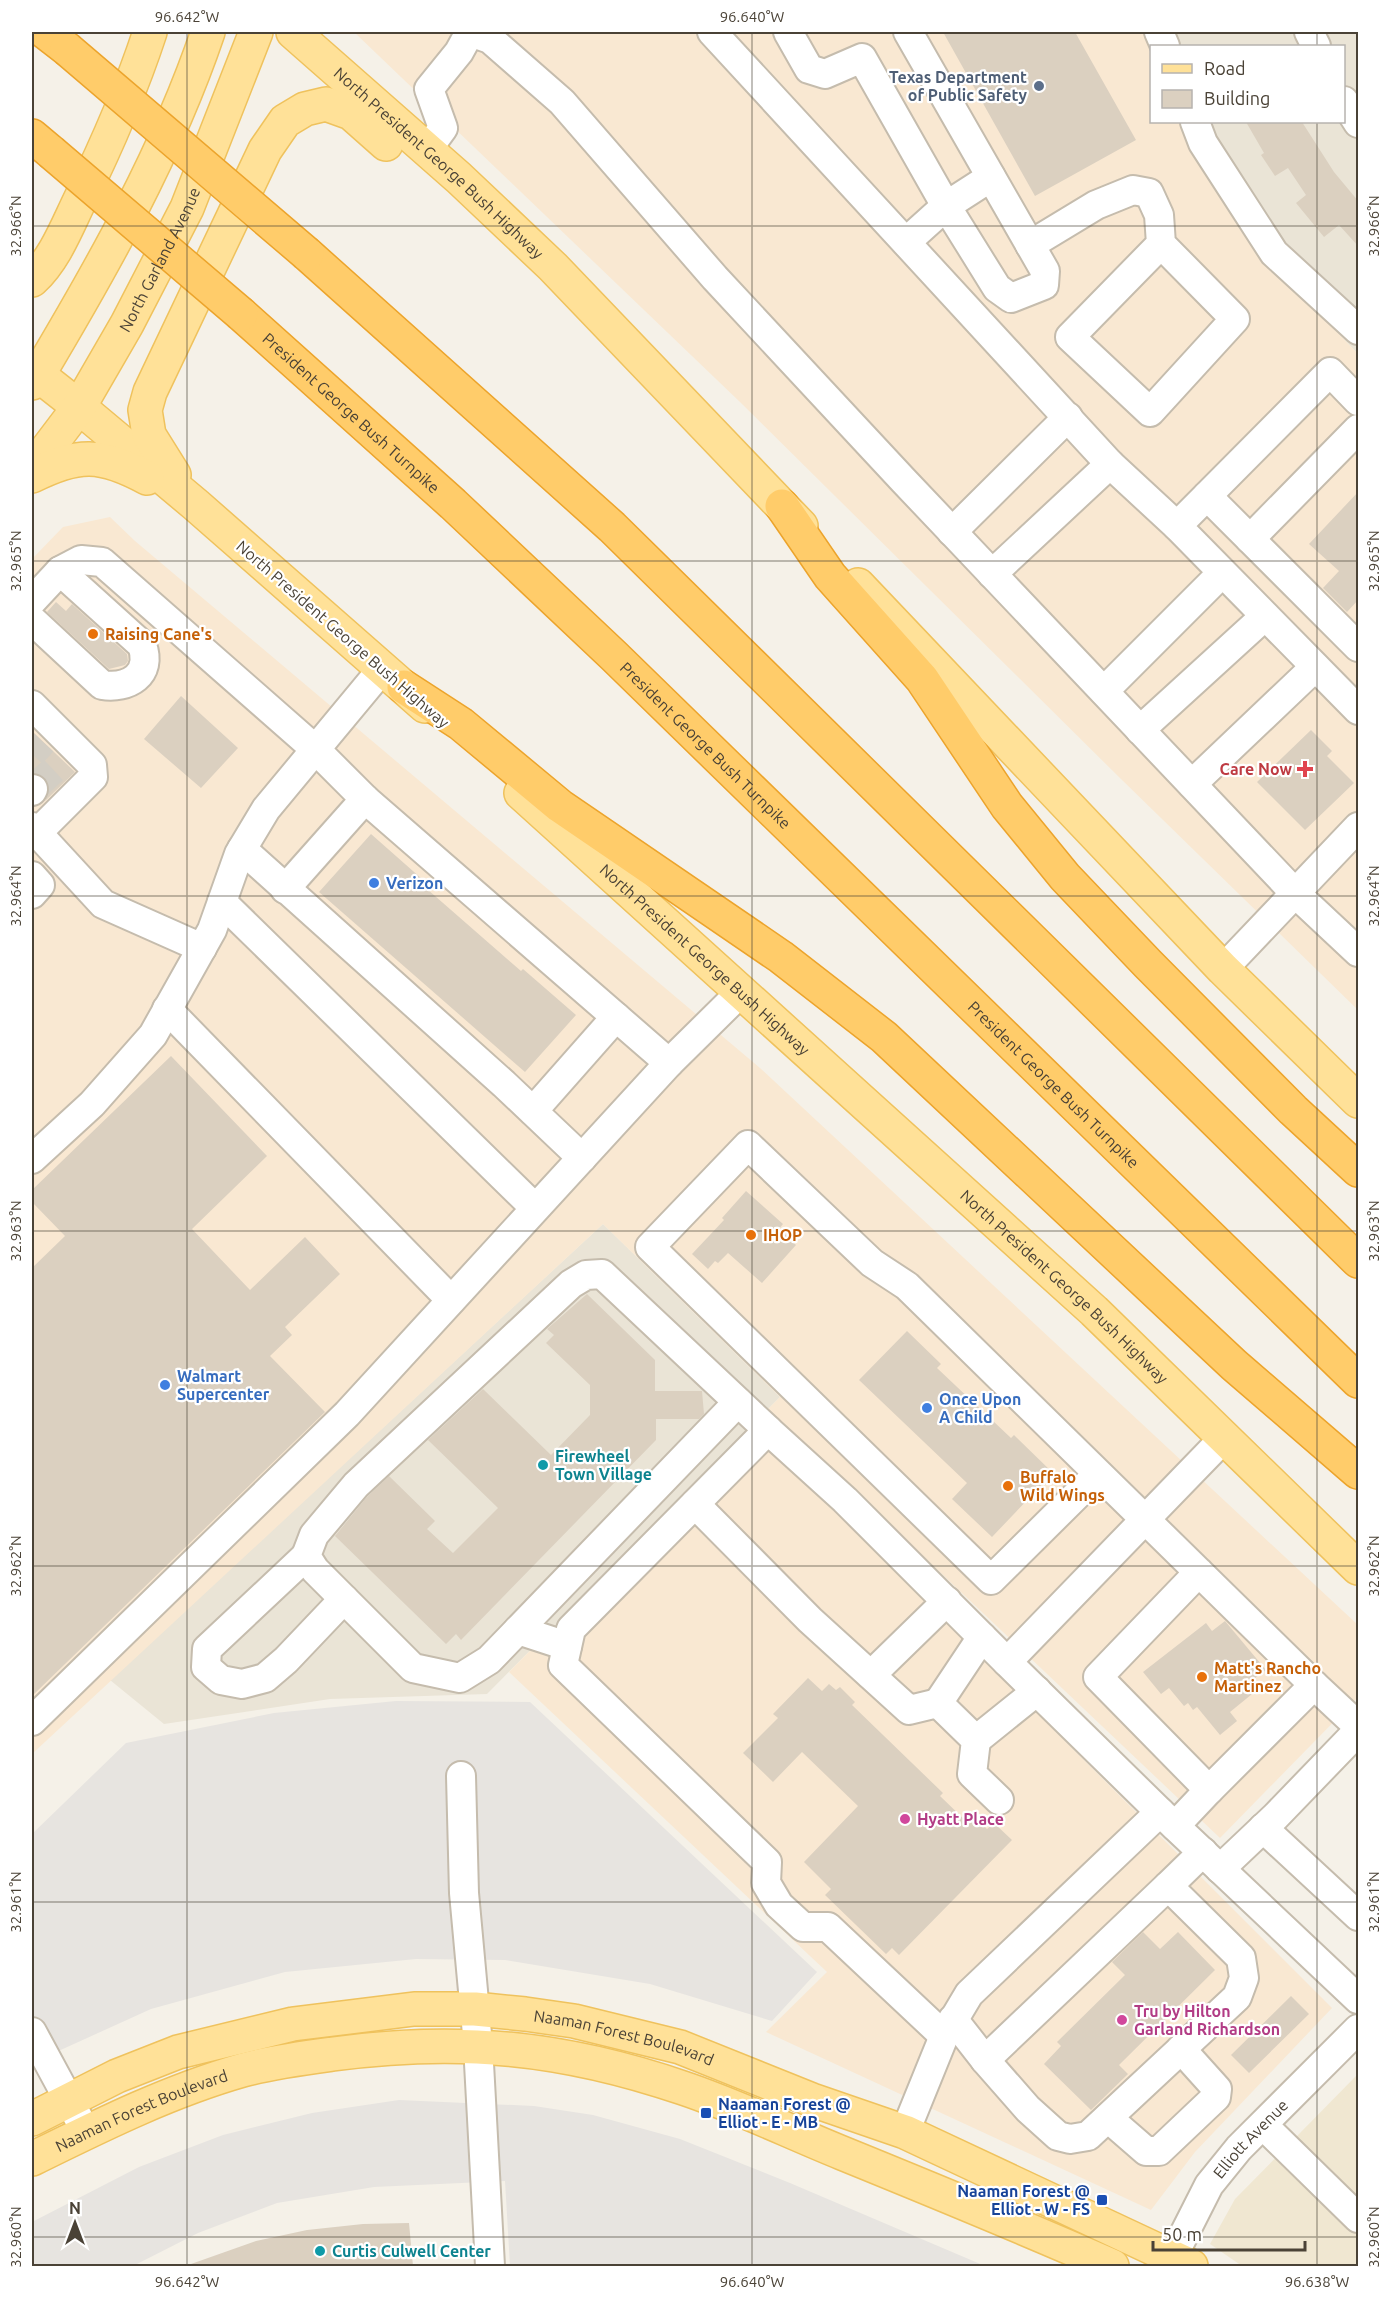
<svg xmlns="http://www.w3.org/2000/svg" width="1390" height="2298" viewBox="0 0 1390 2298" font-family="Ubuntu,sans-serif">
<style>
.residential{fill:#eae4d6}
.commercial{fill:#f9e8d2}
.education{fill:#f0e7d1}
.parking{fill:#e7e4e0}
.building{fill:#dbd0c0}
.lines{fill:none;stroke-linecap:round;stroke-linejoin:round}
.minor-tunnel{stroke:#d3cec4;stroke-width:28;stroke-dasharray:28 14;stroke-linecap:butt}
.minor-casing{stroke:#c5bcad;stroke-width:32}
.major-casing{stroke:#efc25d;stroke-width:36}
.highway-casing{stroke:#eca42c;stroke-width:36}
.minor{stroke:#fff;stroke-width:28}
.major{stroke:#ffe198;stroke-width:33}
.highway{stroke:#ffcc6a;stroke-width:33}
.highway-bridge-casing{stroke:#eca42c;stroke-width:36;stroke-linecap:butt}
.highway-bridge{stroke:#ffcc6a;stroke-width:33}
.ticks{fill:none;stroke:#4a4236;stroke-width:1.5;stroke-opacity:0.45}
.service-dot{fill:#5c6f8a;stroke:#fff;stroke-width:2}
.food-dot{fill:#e8710a;stroke:#fff;stroke-width:2}
.health-dot{fill:#e0444e;stroke:#fff;stroke-width:2}
.shop-dot{fill:#3f7fe0;stroke:#fff;stroke-width:2}
.culture-dot{fill:#0f9aa8;stroke:#fff;stroke-width:2}
.hotel-dot{fill:#d1479c;stroke:#fff;stroke-width:2}
.transit-dot{fill:#1a4fb4;stroke:#fff;stroke-width:2}
.labels{text-anchor:middle;dominant-baseline:central;stroke-width:4.5;stroke-linejoin:round;paint-order:stroke}
.service-label{font-size:16px;font-weight:bold;fill:#4e5e75;stroke:#fff;text-anchor:end}
.street-label{font-size:16px;fill:#4a4236;stroke:#fff}
.food-label{font-size:16px;font-weight:bold;fill:#c56008;stroke:#fff;text-anchor:start}
.health-label{font-size:16px;font-weight:bold;fill:#be3a42;stroke:#fff;text-anchor:end}
.shop-label{font-size:16px;font-weight:bold;fill:#366cbe;stroke:#fff;text-anchor:start}
.culture-label{font-size:16px;font-weight:bold;fill:#0d838f;stroke:#fff;text-anchor:start}
.hotel-label{font-size:16px;font-weight:bold;fill:#b23c85;stroke:#fff;text-anchor:start}
.transit-label{font-size:16px;font-weight:bold;fill:#164399;stroke:#fff;text-anchor:start}
.neatline{fill:none;stroke:#4a4236;stroke-width:2}
.ticks-label{font-size:15px;text-anchor:middle;fill:#4a4236}
</style>
<rect width="100%" height="100%" fill="#f5f1e8"/>
<path class="residential" d="M 1151,32 L 1358,32 L 1358,354 L 1242,232 L 1188,137 L 1182,122 L 1344,122 L 1344,46 L 1156,46 Z
M 603,1224 L 780,1397 L 487,1694 L 330,1699 L 164,1724 L 110,1680 Z"/>
<path class="commercial" d="M 354,32 L 1151,32 L 1152,122 L 1182,122 L 1188,137 L 1242,232 L 1358,354 L 1358,1010 L 1121,779 L 740,402 Z
M 110,517 L 135,541 L 760,1068 L 1358,1625 L 1358,1697 L 1220,1838 L 768,1409 L 780,1397 L 603,1224 L 32,1754 L 32,559 L 63,527 Z
M 751,1427 L 1332,2008 L 1195,2152 L 1151,2210 L 766,2032 L 827,1972 L 509,1672 Z"/>
<path class="education" d="M 1358,2074 L 1358,2266 L 1242,2266 L 1210,2244 L 1235,2199 Z"/>
<path class="parking" d="M 396,1701 L 530,1702 L 817,1972 L 772,2021 L 650,1984 L 505,1960 L 416,1959 L 285,1972 L 151,2009 L 32,2063 L 32,1834 L 126,1743 L 274,1713 Z
M 399,2100 L 534,2106 L 593,2115 L 680,2139 L 790,2183 L 985,2266 L 510,2266 L 505,2181 L 374,2187 L 277,2203 L 198,2233 L 133,2266 L 32,2266 L 32,2222 L 139,2167 L 223,2135 L 312,2113 Z"/>
<path class="building" d="M 943,32 L 1075,32 L 1136,140 L 1035,196 Z
M 1246,122 L 1302,122 L 1334,172 L 1359,202 L 1359,247 L 1339,225 L 1324,237 L 1296,203 L 1306,195 L 1288,168 L 1275,176 L 1261,155 L 1264,153 Z
M 1359,491 L 1359,599 L 1347,612 L 1323,588 L 1339,571 L 1309,544 Z
M 56,602 L 66,611 L 72,604 L 127,654 L 128,661 L 125,665 L 109,669 L 47,612 Z
M 181,696 L 238,748 L 201,788 L 144,739 Z
M 1311,730 L 1332,751 L 1327,756 L 1354,783 L 1305,830 L 1257,782 Z
M 32,731 L 75,772 L 45,801 L 49,789 L 47,780 L 40,774 L 32,773 Z
M 371,834 L 422,879 L 419,882 L 521,971 L 523,969 L 576,1015 L 525,1072 L 319,892 Z
M 171,1056 L 267,1156 L 192,1229 L 250,1290 L 305,1237 L 340,1274 L 285,1327 L 292,1335 L 270,1356 L 325,1412 L 32,1696 L 32,1268 L 65,1236 L 32,1202 L 32,1190 Z
M 746,1191 L 783,1224 L 779,1229 L 796,1245 L 762,1283 L 728,1253 L 718,1263 L 715,1261 L 708,1269 L 692,1254 L 724,1220 L 722,1218 Z
M 587,1294 L 655,1360 L 655,1391 L 702,1391 L 704,1414 L 699,1419 L 656,1419 L 656,1440 L 461,1640 L 456,1634 L 446,1644 L 335,1536 L 366,1498 L 389,1476 L 435,1521 L 427,1529 L 453,1553 L 498,1508 L 428,1440 L 483,1389 L 551,1455 L 590,1415 L 590,1385 L 546,1343 L 554,1335 L 547,1329 Z
M 907,1331 L 941,1364 L 937,1368 L 1011,1438 L 1014,1435 L 1053,1473 L 992,1537 L 952,1499 L 967,1483 L 859,1380 Z
M 1225,1621 L 1266,1670 L 1251,1681 L 1257,1690 L 1230,1712 L 1237,1721 L 1220,1735 L 1197,1707 L 1193,1710 L 1188,1703 L 1184,1706 L 1169,1688 L 1161,1694 L 1143,1672 L 1206,1623 L 1212,1631 Z
M 808,1678 L 822,1691 L 829,1684 L 836,1690 L 840,1687 L 855,1702 L 852,1705 L 943,1793 L 940,1796 L 968,1823 L 974,1816 L 987,1829 L 994,1823 L 1012,1840 L 899,1955 L 892,1948 L 886,1954 L 825,1895 L 831,1889 L 804,1862 L 858,1806 L 802,1752 L 773,1782 L 743,1753 L 778,1718 L 773,1714 Z
M 1143,1932 L 1160,1949 L 1178,1932 L 1215,1970 L 1119,2065 L 1128,2074 L 1091,2110 L 1044,2064 L 1061,2046 L 1057,2042 L 1125,1975 L 1112,1962 Z
M 1291,1996 L 1309,2014 L 1249,2073 L 1231,2055 Z
M 409,2223 L 413,2266 L 191,2266 L 191,2264 L 256,2241 L 307,2230 L 363,2224 Z"/>
<g class="lines">
<path class="minor-tunnel" d="M 32,754 L 43,742
M 33,789 L 63,761"/>
<g class="minor-casing">
<g id="minor">
<path d="M 470,32 L 490,39 L 562,102 L 715,278 L 904,481 L 1295,893 L 1358,952"/>
<path d="M 712,32 L 1110,464 L 1177,526"/>
<path d="M 788,32 L 809,69 L 825,74 L 862,58 L 946,206 L 997,288 L 1011,298 L 1044,285 L 1045,271 L 908,32"/>
<path d="M 1159,32 L 1165,46"/>
<path d="M 1309,32 L 1316,46"/>
<path d="M 1344,101 L 1358,123"/>
<path d="M 1195,122 L 1203,143 L 1274,253 L 1358,330"/>
<path d="M 427,150 L 443,128 L 429,89 L 459,52 L 470,32"/>
<path d="M 906,242 L 946,206 L 991,177"/>
<path d="M 1030,245 L 1096,205 L 1133,190 L 1149,193 L 1159,215 L 1161,244 L 1070,337 L 1150,412 L 1235,319 L 1161,244"/>
<path d="M 1358,401 L 1330,372 L 1177,526 L 1358,710"/>
<path d="M 1207,496 L 1358,647"/>
<path d="M 952,532 L 1068,417"/>
<path d="M 1250,539 L 1358,429"/>
<path d="M 992,574 L 1110,464"/>
<path d="M 32,601 L 60,571 L 81,560 L 102,562 L 315,749 L 365,799 L 669,1063 L 347,1414 L 32,1721"/>
<path d="M 32,620 L 102,685 C 128,689 153,675 142,645 L 60,571"/>
<path d="M 1104,691 L 1222,573"/>
<path d="M 32,705 L 92,765 L 93,777 L 37,833"/>
<path d="M 1140,730 L 1265,616"/>
<path d="M 1192,784 L 1315,667"/>
<path d="M 32,791 L 33,789"/>
<path d="M 32,827 L 103,904 L 202,948"/>
<path d="M 242,849 L 504,1084 L 582,1158"/>
<path d="M 32,876 L 40,885 L 32,894"/>
<path d="M 285,889 L 365,799"/>
<path d="M 222,902 L 535,1208"/>
<path d="M 1223,969 L 1358,827"/>
<path d="M 167,1009 L 451,1300"/>
<path d="M 669,1063 L 742,991"/>
<path d="M 533,1111 L 616,1017"/>
<path d="M 32,1159 L 92,1104 L 153,1035 L 212,930 L 239,854 L 266,809 L 383,668"/>
<path d="M 1224,1438 L 1007,1662 L 1160,1812 L 1358,1999"/>
<path d="M 1098,1474 L 991,1580 L 650,1247 L 748,1145 L 872,1263 L 907,1286 L 1314,1685 L 1209,1790 L 1098,1677 L 1199,1572"/>
<path d="M 695,1504 L 810,1620 L 909,1710 L 938,1703 L 976,1740 L 972,1774 L 999,1800"/>
<path d="M 306,1556 L 207,1649 L 206,1667 L 221,1680 L 242,1684 L 265,1678 L 286,1660 L 344,1599"/>
<path d="M 518,1630 L 738,1402"/>
<path d="M 567,1646 L 518,1630 L 489,1660 L 460,1678 L 413,1668 L 315,1570 L 306,1556 L 314,1535 L 356,1485 L 571,1284 L 586,1275 L 602,1274 L 768,1430"/>
<path d="M 871,1675 L 947,1601"/>
<path d="M 1314,1685 L 1358,1726"/>
<path d="M 938,1703 L 982,1637"/>
<path d="M 976,1740 L 1037,1691"/>
<path d="M 461,1776 L 464,1893 L 478,2045 L 490,2266"/>
<path d="M 1175,1826 L 1209,1790"/>
<path d="M 1263,1828 L 1358,1916"/>
<path d="M 1220,1869 L 1276,1816 L 1358,1731"/>
<path d="M 953,2019 L 985,2060 L 1028,2109 L 1058,2136 L 1070,2139 L 1088,2136 L 1237,1997 L 1244,1978 L 1241,1958 L 1168,1886 L 1203,1852"/>
<path d="M 32,2032 L 86,2132"/>
<path d="M 944,2036 L 828,1927 L 803,1927 L 779,1905 L 766,1883 L 767,1862 L 563,1665 L 571,1629 L 768,1430 L 845,1500 L 1007,1662"/>
<path d="M 985,2060 L 1168,1886"/>
<path d="M 1108,2118 L 1146,2151 L 1159,2151 L 1216,2097 L 1217,2089 L 1181,2049"/>
<path d="M 1263,2125 L 1358,2218"/>
<path d="M 905,2132 L 944,2036 L 969,1994 L 1160,1812"/>
<path id="s1" d="M 1168,2266 L 1209,2185 L 1239,2148 L 1358,2029"/>
</g>
</g>
<g class="major-casing">
<g id="major">
<path id="s2" d="M 293,32 L 459,178 L 553,267 L 801,526"/>
<path d="M 32,280 C 54,260 66,229 79,202 C 106,147 131,90 150,32"/>
<path d="M 32,370 L 79,407 L 196,505 L 425,706"/>
<path d="M 32,383 L 38,375 C 103,266 167,153 208,32"/>
<path id="s3" d="M 32,469 L 79,407 L 127,324 L 187,208 L 256,32"/>
<path d="M 174,475 L 149,435 L 145,410 L 150,392 L 265,150 L 285,121 L 305,109 L 326,104 L 351,113 L 386,144"/>
<path d="M 32,476 C 78,453 101,453 147,478"/>
<path d="M 858,585 L 1223,969 L 1358,1101"/>
<path id="s4" d="M 521,793 L 1094,1311 L 1358,1568"/>
<path id="s5" d="M 32,2119 L 117,2076 L 178,2052 L 293,2024 L 414,2009 L 475,2009 L 525,2014 L 574,2021 L 680,2047 L 812,2100 L 905,2132 L 1191,2266"/>
<path id="s6" d="M 32,2159 C 99,2126 169,2091 243,2070 C 272,2062 303,2058 333,2054 C 458,2037 563,2047 683,2088 C 737,2106 790,2132 842,2153 C 933,2190 1023,2227 1112,2266"/>
</g>
</g>
<g class="highway-casing">
<g id="highway">
<path d="M 45,32 L 67,49"/>
<path d="M 32,136 L 51,152"/>
<path d="M 307,254 L 612,527 L 1358,1261"/>
<path id="s7" d="M 241,314 L 453,504 L 614,656 L 1358,1381"/>
<path d="M 782,506 L 830,576 L 922,679 L 1007,806 L 1065,877 L 1148,964 L 1293,1110 L 1358,1170"/>
<path d="M 404,687 L 461,724 L 560,806 L 781,957 L 884,1037 L 1234,1365 L 1358,1472"/>
</g>
</g>
<use href="#minor" class="minor"/>
<use href="#major" class="major"/>
<use href="#highway" class="highway"/>
<g class="highway-bridge-casing">
<path id="highway-bridge" d="M 67,49 L 307,254
M 51,152 L 241,314"/>
</g>
<use href="#highway-bridge" class="highway-bridge"/>
</g>
<path class="ticks" d="M 187,32 L 187,2266M 752,32 L 752,2266M 1317,32 L 1317,46M 1317,122 L 1317,2266M 32,226 L 1358,226M 32,561 L 1358,561M 32,896 L 1358,896M 32,1231 L 1358,1231M 32,1566 L 1358,1566M 32,1902 L 1358,1902M 32,2237 L 1358,2237"/>
<circle class="service-dot" cx="1039" cy="86" r="6"/>
<g class="food-dot">
<circle cx="93" cy="634" r="6"/>
<circle cx="751" cy="1235" r="6"/>
<circle cx="1008" cy="1486" r="6"/>
<circle cx="1202" cy="1677" r="6"/>
</g>
<path class="health-dot" d="M1302 760h6v6h6v6h-6v6h-6v-6h-6v-6h6z"/>
<g class="shop-dot">
<circle cx="374" cy="883" r="6"/>
<circle cx="165" cy="1385" r="6"/>
<circle cx="927" cy="1408" r="6"/>
</g>
<g class="culture-dot">
<circle cx="543" cy="1465" r="6"/>
<circle cx="320" cy="2251" r="6"/>
</g>
<g class="hotel-dot">
<circle cx="905" cy="1819" r="6"/>
<circle cx="1122" cy="2020" r="6"/>
</g>
<g class="transit-dot">
<rect x="700" y="2107" width="12" height="12" rx="3"/>
<rect x="1096" y="2194" width="12" height="12" rx="3"/>
</g>
<g class="labels">
<g class="service-label">
<text x="1027" y="77">Texas Department<tspan x="1027" dy="18">of Public Safety</tspan></text>
</g>
<g class="street-label">
<text stroke="none"><textPath href="#s2" startOffset="196">North President George Bush Highway</textPath></text>
<text stroke="none"><textPath href="#s3" startOffset="246">North Garland Avenue</textPath></text>
<text stroke="none"><textPath href="#s7" startOffset="148">President George Bush Turnpike</textPath></text>
<text transform="translate(343 634) rotate(41)">North President George Bush Highway</text>
<text stroke="none"><textPath href="#s7" startOffset="634">President George Bush Turnpike</textPath></text>
<text stroke="none"><textPath href="#s4" startOffset="248">North President George Bush Highway</textPath></text>
<text stroke="none"><textPath href="#s7" startOffset="1120">President George Bush Turnpike</textPath></text>
<text stroke="none"><textPath href="#s4" startOffset="734">North President George Bush Highway</textPath></text>
<text stroke="none"><textPath href="#s5" startOffset="614">Naaman Forest Boulevard</textPath></text>
<text stroke="none"><textPath href="#s6" startOffset="120">Naaman Forest Boulevard</textPath></text>
<text stroke="none"><textPath href="#s1" startOffset="153">Elliott Avenue</textPath></text>
</g>
<g class="food-label">
<text x="105" y="634">Raising Cane's</text>
<text x="763" y="1235">IHOP</text>
<text x="1020" y="1477">Buffalo<tspan x="1020" dy="18">Wild Wings</tspan></text>
<text x="1214" y="1668">Matt's Rancho<tspan x="1214" dy="18">Martinez</tspan></text>
</g>
<g class="health-label">
<text x="1292" y="769">Care Now</text>
</g>
<g class="shop-label">
<text x="386" y="883">Verizon</text>
<text x="177" y="1376">Walmart<tspan x="177" dy="18">Supercenter</tspan></text>
<text x="939" y="1399">Once Upon<tspan x="939" dy="18">A Child</tspan></text>
</g>
<g class="culture-label">
<text x="555" y="1456">Firewheel<tspan x="555" dy="18">Town Village</tspan></text>
<text x="332" y="2251">Curtis Culwell Center</text>
</g>
<g class="hotel-label">
<text x="917" y="1819">Hyatt Place</text>
<text x="1134" y="2011">Tru by Hilton<tspan x="1134" dy="18">Garland Richardson</tspan></text>
</g>
<g class="transit-label">
<text x="718" y="2104">Naaman Forest @<tspan x="718" dy="18">Elliot - E - MB</tspan></text>
<text x="1090" y="2191" text-anchor="end">Naaman Forest @<tspan x="1090" dy="18">Elliot - W - FS</tspan></text>
</g>
</g>
<rect width="1390" height="2298" fill="none" stroke="#ffffff" stroke-width="66"/>
<rect x="1150" y="45" width="195" height="78" fill="#ffffff" stroke="#b7b3af" stroke-width="1.5"/>
<rect x="1162" y="64" width="30" height="9" fill="#ffe198" stroke="#b7b3af" stroke-width="1.5"/>
<text x="1204" y="75" font-size="18" fill="#4a4236">Road</text>
<rect x="1162" y="90" width="30" height="18" fill="#dbd0c0" stroke="#b7b3af" stroke-width="1.5"/>
<text x="1204" y="105" font-size="18" fill="#4a4236">Building</text>
<g transform="translate(75 2223)" stroke="#ffffff" stroke-width="4.5" paint-order="stroke">
<path d="M0-4.5L10 22L0 15L-10 22Z" fill="#4a4236"/>
<text y="-9" font-size="16" font-weight="bold" text-anchor="middle" fill="#4a4236">N</text>
</g>
<path d="M1153 2241v9h152v-9" fill="none" stroke="#4a4236" stroke-width="3"/>
<text x="1162" y="2241" font-size="18" fill="#4a4236" stroke="#ffffff" stroke-width="4.5" paint-order="stroke">50 m</text>
<rect x="33" y="33" width="1324" height="2232" class="neatline"/>
<g class="ticks-label">
<text x="187" y="22">96.642°W</text>
<text x="752" y="22">96.640°W</text>
<text transform="translate(16 226) rotate(-90)" y="5">32.966°N</text>
<text transform="translate(1374 226) rotate(-90)" y="5">32.966°N</text>
<text transform="translate(16 561) rotate(-90)" y="5">32.965°N</text>
<text transform="translate(1374 561) rotate(-90)" y="5">32.965°N</text>
<text transform="translate(16 896) rotate(-90)" y="5">32.964°N</text>
<text transform="translate(1374 896) rotate(-90)" y="5">32.964°N</text>
<text transform="translate(16 1231) rotate(-90)" y="5">32.963°N</text>
<text transform="translate(1374 1231) rotate(-90)" y="5">32.963°N</text>
<text transform="translate(16 1566) rotate(-90)" y="5">32.962°N</text>
<text transform="translate(1374 1566) rotate(-90)" y="5">32.962°N</text>
<text transform="translate(16 1902) rotate(-90)" y="5">32.961°N</text>
<text transform="translate(1374 1902) rotate(-90)" y="5">32.961°N</text>
<text transform="translate(16 2237) rotate(-90)" y="5">32.960°N</text>
<text transform="translate(1374 2237) rotate(-90)" y="5">32.960°N</text>
<text x="187" y="2287">96.642°W</text>
<text x="752" y="2287">96.640°W</text>
<text x="1317" y="2287">96.638°W</text>
</g>
</svg>
